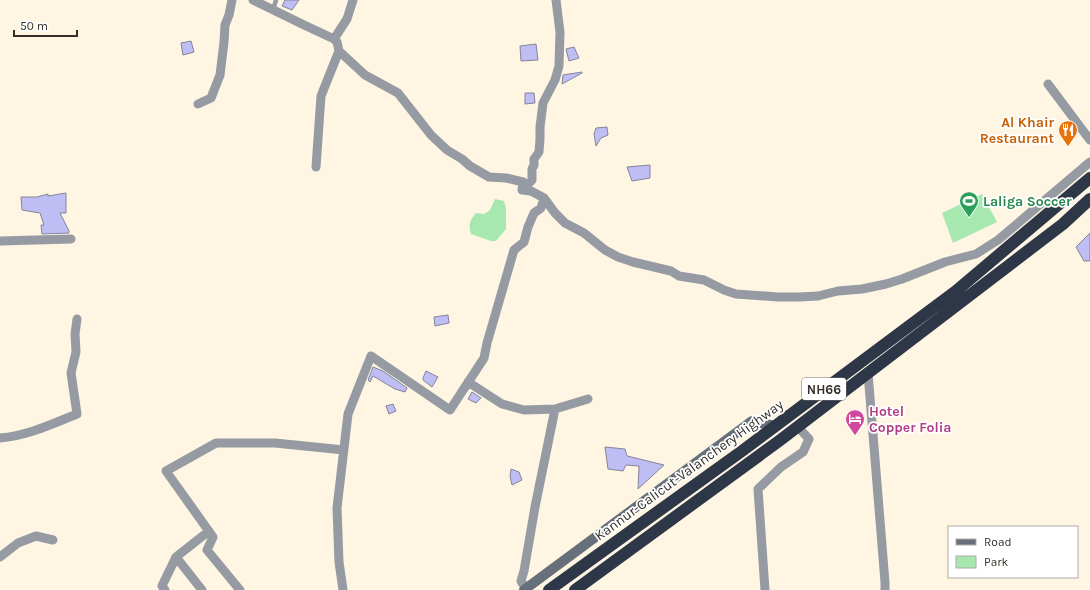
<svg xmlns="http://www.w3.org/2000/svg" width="1090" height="590" viewBox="0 0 1090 590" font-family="Karla,sans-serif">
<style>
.green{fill:#a6e8af}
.building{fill:#bebef4;stroke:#848499}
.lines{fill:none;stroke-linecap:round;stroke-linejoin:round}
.lane{stroke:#959aa3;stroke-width:4.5}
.street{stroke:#959aa3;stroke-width:9}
.secondary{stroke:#676f7b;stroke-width:10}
.highway{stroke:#2d3747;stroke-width:12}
.labels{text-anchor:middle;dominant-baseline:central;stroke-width:3.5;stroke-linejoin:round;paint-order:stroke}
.shield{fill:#fff;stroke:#716e68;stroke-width:1}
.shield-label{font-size:13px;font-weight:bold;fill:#343028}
.food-label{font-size:14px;font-weight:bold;fill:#c56008;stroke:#fff;text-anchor:end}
.leisure-label{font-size:14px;font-weight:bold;fill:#27864d;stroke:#fff;text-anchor:start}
.hotel-label{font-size:14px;font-weight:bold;fill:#b23c85;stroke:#fff;text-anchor:start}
.street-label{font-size:14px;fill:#343028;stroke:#fff}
</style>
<rect width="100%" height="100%" fill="#fef5e3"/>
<path class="green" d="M 982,194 L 997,222 L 953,243 L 942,213 Z
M 495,199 L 504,201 L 506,208 L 506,229 L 496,241 L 491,241 L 471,234 C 468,224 470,220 476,213 L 484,214 L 490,210 Z"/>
<path class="building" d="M 285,0 L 299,0 L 292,10 L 282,6 Z
M 191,41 L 194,52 L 183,55 L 181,43 Z
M 536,44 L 538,60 L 521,61 L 520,46 Z
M 574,47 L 579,58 L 569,61 L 566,49 Z
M 582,72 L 582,73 L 562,84 L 563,75 Z
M 525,93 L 534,93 L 535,103 L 525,104 Z
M 607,127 L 608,135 L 601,138 L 596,146 L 594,134 L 596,128 Z
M 650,165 L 650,178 L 632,181 L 627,167 Z
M 66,193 L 66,213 L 60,213 L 69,231 L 69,233 L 42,234 L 41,225 L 44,225 L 40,213 L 22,210 L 21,197 L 37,197 L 48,194 L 48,196 Z
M 1090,233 L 1090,261 L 1084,261 L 1076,247 Z
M 448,315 L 449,323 L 435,326 L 434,317 Z
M 373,367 L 383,371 L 407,388 L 405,392 L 395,389 L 373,376 L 370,382 L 368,380 Z
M 426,371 L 438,377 L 432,387 L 423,380 L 423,378 Z
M 472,392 L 481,398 L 476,403 L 468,399 Z
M 393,404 L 396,411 L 389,414 L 386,406 Z
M 605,447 L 625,449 L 627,456 L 664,465 L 638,489 L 639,466 L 626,465 L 623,471 L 608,469 Z
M 511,469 L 519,472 L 522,480 L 512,485 L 510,476 Z"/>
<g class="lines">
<path class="lane" d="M 273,10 L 276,0"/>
<path class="street" d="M 253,0 L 302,24 L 334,39 L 337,42 L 339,51 L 321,96 L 316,167
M 334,39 L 347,19 L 353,0
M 339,51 L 365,75 L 398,93 L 431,135 L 447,150 L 462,159 L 470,166 L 489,177 L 506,178 L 523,182 L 522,190
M 1048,84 L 1090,140
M 198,104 L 211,98 L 220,75 L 224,42 L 225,25 L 229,15 L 232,0
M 522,190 L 531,191 L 544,198 L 555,213 L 565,223 L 584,233 L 605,250 L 618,257 L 633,262 L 671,271 L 679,276 L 704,280 L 724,290 L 736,294 L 778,297 L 799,297 L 818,296 L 838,291 L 862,289 L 886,284 L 902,279 L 945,262 L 976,254 L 998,240 L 1090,162
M 522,190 L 532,180 L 532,169 L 534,165 L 534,159 L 539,152 L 540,139 L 540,127 L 543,103 L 555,80 L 559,66 L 560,32 L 556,0
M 0,241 L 71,239
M 868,373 L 885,582 L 885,590
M 468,382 L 502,404 L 524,410 L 555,409 L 588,399
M 0,438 C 27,436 52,424 77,414 L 71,373 L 76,352 L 75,334 L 77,319
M 0,557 L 18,543 L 36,536 L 53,540
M 176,557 L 202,590
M 526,589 L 521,581 L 524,571 L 535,507 L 555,409
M 165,590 L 162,586 L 176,557 L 209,531
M 240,590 L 207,550 L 213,537 L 166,471 L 216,443 L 275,443 L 344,450
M 343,590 L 339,562 L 337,508 L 348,414 L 371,356 L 450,410 L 484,358 L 487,343 L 514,250 L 524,242 L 528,227 L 534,213 L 541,208 L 544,198
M 765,590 L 758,489 L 781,467 L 803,452 L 809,439 L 798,427"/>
<path class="secondary" d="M 524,590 L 752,421 L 775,426"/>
<path class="highway" d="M 549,590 L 742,451 L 956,291 L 1090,178
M 575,590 L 779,441 L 1063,224 L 1090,199"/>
</g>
<defs>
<g id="restaurant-pin" transform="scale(1)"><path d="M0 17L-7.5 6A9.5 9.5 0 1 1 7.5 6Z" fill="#e8710a" stroke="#fff"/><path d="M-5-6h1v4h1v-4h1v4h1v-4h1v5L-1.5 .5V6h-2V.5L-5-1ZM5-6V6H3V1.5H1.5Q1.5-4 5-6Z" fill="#fff"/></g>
<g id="stadium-pin" transform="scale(1)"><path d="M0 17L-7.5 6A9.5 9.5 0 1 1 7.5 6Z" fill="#2e9e5b" stroke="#fff"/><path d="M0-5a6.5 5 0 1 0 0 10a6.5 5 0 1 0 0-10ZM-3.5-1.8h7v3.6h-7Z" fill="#fff"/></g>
<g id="hotel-pin" transform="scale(1)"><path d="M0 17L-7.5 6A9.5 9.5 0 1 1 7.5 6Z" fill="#d1479c" stroke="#fff"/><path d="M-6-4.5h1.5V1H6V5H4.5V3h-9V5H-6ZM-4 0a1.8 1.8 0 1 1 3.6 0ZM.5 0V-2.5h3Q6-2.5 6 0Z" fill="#fff"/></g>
</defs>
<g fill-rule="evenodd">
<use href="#restaurant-pin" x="1068" y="130"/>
<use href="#stadium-pin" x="969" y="201"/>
<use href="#hotel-pin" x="855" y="419"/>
</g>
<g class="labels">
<rect class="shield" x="802" y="378" width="44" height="22" rx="3"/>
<g class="shield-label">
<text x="824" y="389">NH66</text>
</g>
<g class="food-label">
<text x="1054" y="122">Al Khair<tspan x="1054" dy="16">Restaurant</tspan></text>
</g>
<g class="leisure-label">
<text x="983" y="201">Laliga Soccer</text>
</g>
<g class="hotel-label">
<text x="869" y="411">Hotel<tspan x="869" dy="16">Copper Folia</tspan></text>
</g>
<g class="street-label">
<text transform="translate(689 470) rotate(-36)">Kannur-Calicut-Valanchery Highway</text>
</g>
</g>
<rect x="948" y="526" width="130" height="52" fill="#ffffff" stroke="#aeaca9"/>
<rect x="956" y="539" width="20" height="6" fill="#676f7b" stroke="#aeaca9"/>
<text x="984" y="546" font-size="12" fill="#343028">Road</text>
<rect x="956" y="556" width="20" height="12" fill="#a6e8af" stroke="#aeaca9"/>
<text x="984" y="566" font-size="12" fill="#343028">Park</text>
<path d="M14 30v6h63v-6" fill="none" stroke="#343028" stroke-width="2"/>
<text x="20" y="30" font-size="12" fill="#343028" stroke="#ffffff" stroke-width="3" paint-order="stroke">50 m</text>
</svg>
